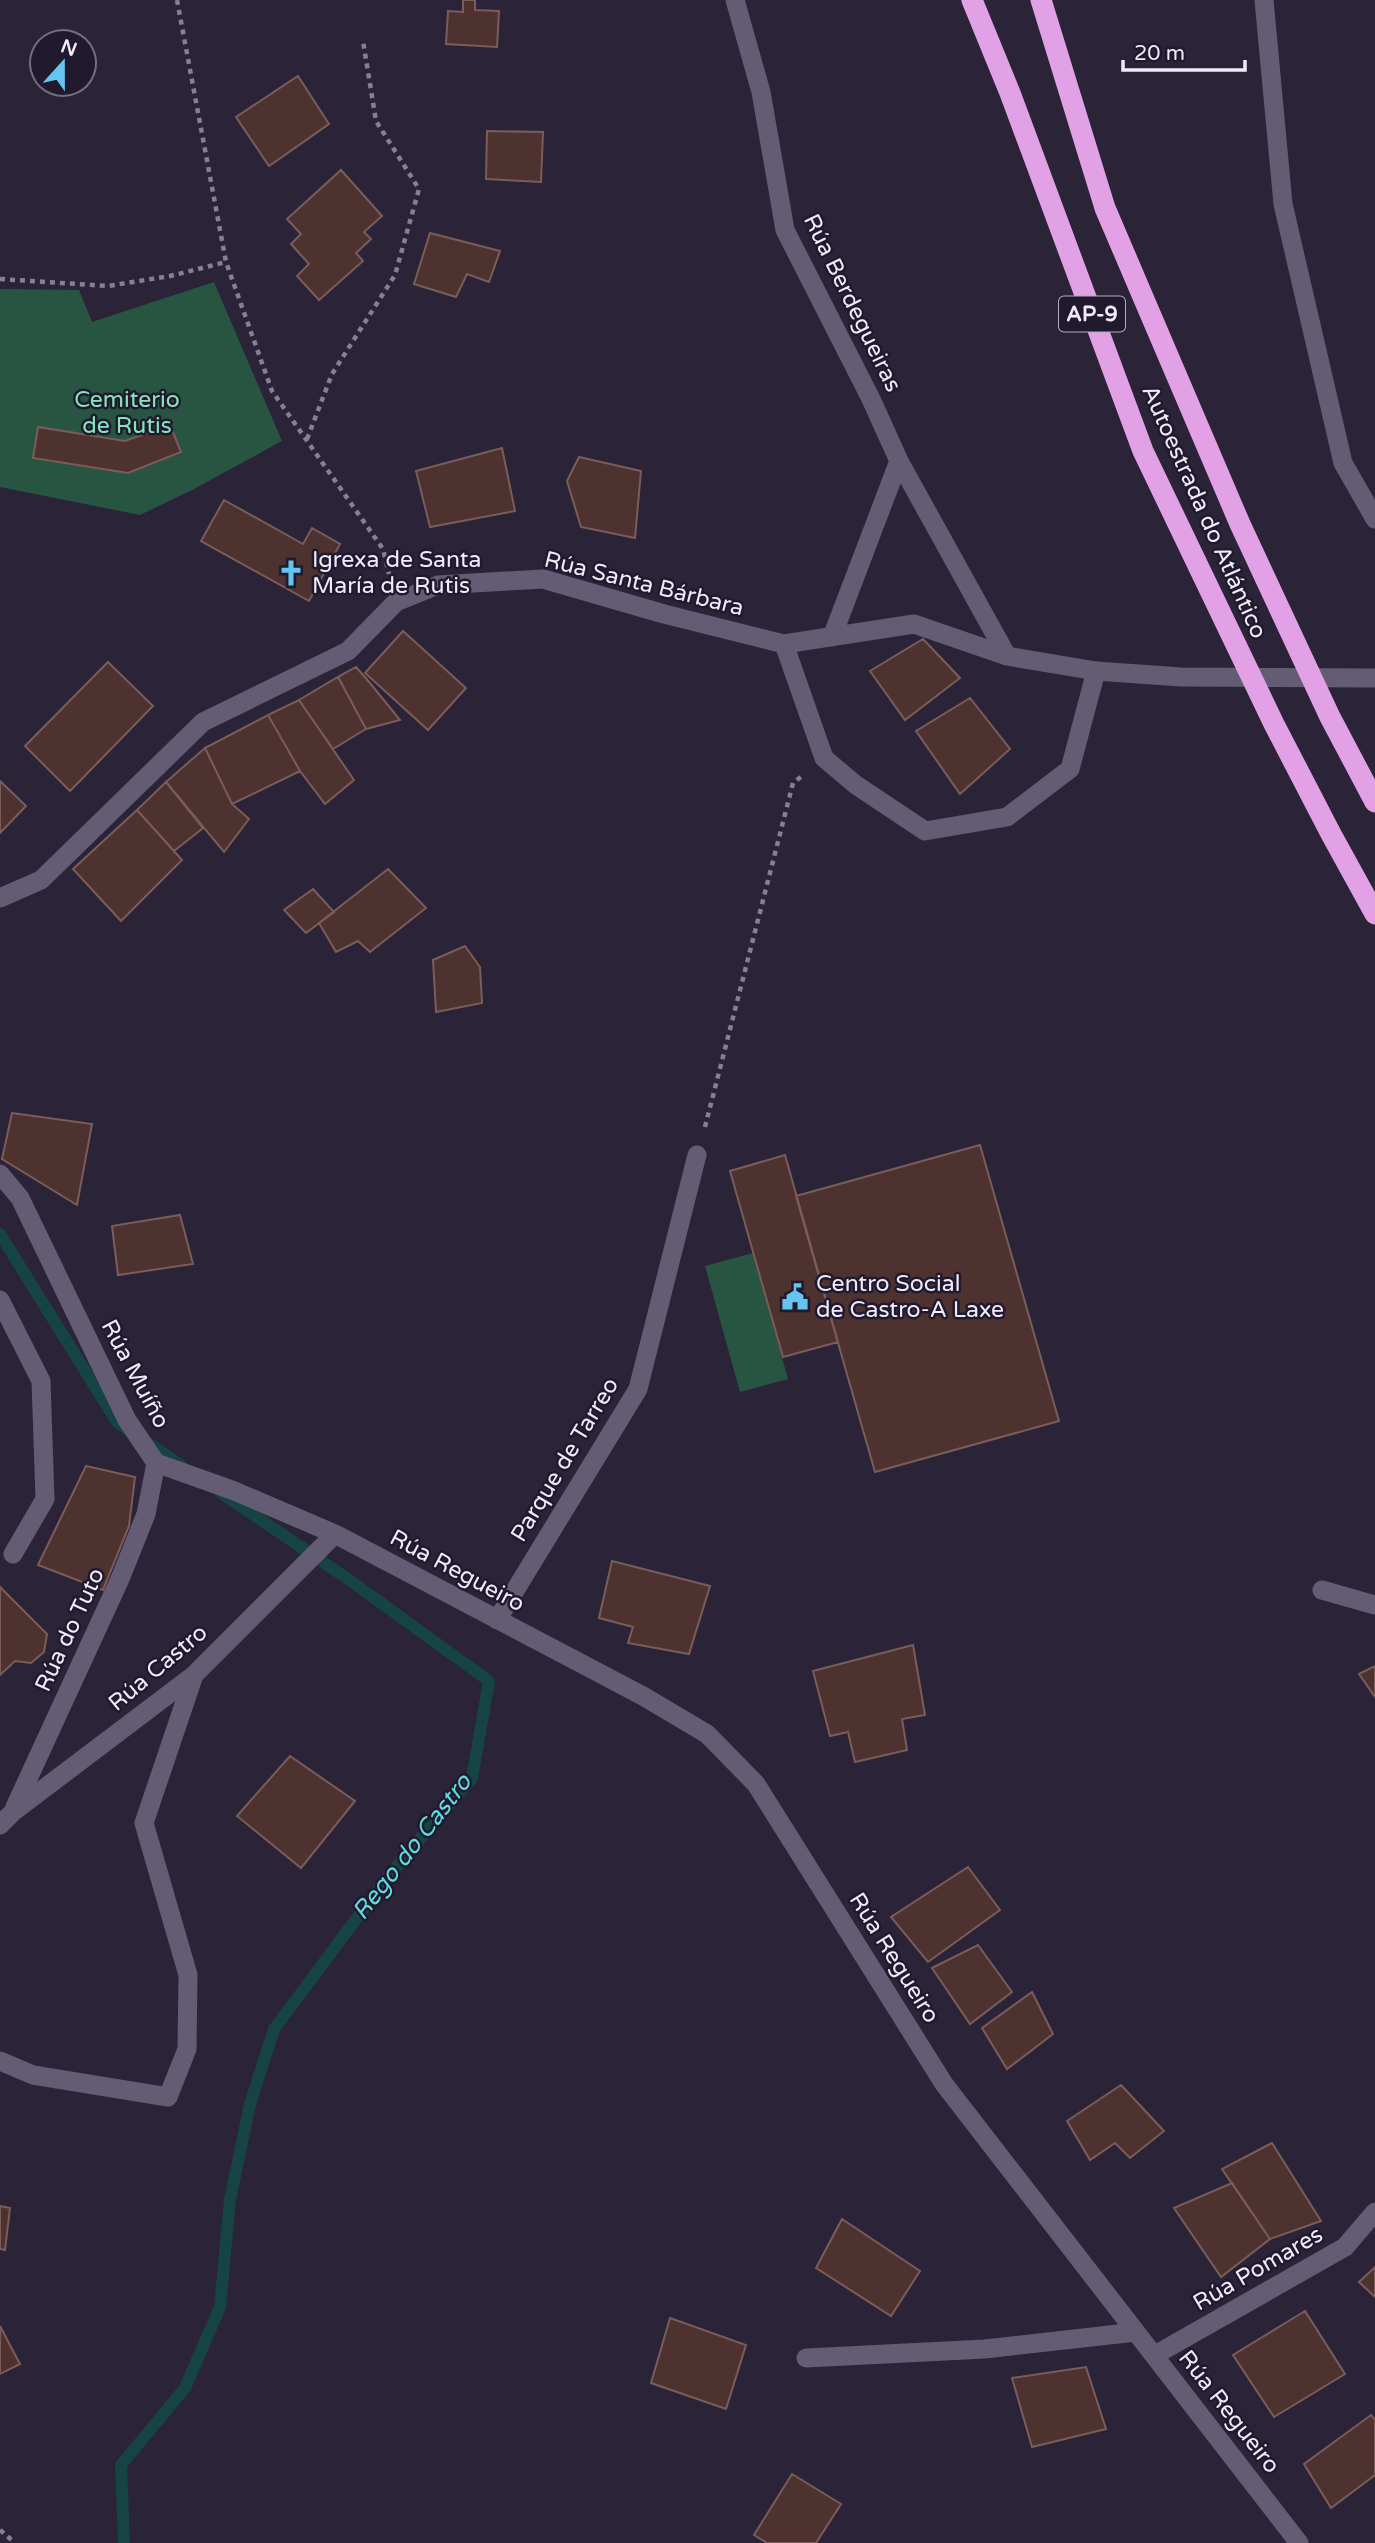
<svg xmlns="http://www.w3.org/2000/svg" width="1375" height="2543" viewBox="0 0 1375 2543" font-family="'Varela Round',sans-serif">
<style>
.green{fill:#275542}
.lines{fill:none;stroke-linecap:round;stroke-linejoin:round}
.stream{stroke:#164344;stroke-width:12}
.building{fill:#4d3230;stroke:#7a5d5a;stroke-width:2}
.path{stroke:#868092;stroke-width:4.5;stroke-dasharray:5 5;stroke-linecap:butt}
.service{stroke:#635c74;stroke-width:19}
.minor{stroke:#635c74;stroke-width:19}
.motorway{stroke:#e3a1e5;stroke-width:21}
.labels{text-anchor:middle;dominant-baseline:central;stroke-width:5;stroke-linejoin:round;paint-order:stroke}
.shield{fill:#211a2f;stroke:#b1acbc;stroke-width:2}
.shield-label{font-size:21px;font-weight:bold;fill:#efebf9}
.street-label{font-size:23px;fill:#efebf9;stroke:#211a2f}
.park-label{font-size:23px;fill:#86e5bb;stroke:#211a2f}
.poi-label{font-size:23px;fill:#efebf9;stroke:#211a2f;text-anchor:start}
.water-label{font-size:24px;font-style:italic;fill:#60dce1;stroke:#211a2f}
</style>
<rect width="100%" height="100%" fill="#2b2439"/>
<path class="green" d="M 214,282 L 282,441 L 192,490 L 140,515 L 0,487 L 0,289 L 79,290 L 92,322 Z
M 753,1253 L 788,1379 L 740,1392 L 705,1266 Z"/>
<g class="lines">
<path class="stream" d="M 0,1234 L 117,1422 L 130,1431
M 148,1443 L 182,1466
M 124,2543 L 121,2465 L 185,2388 L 220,2307 L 230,2200 L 250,2104 L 274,2029 L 386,1879 L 472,1778 L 489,1681 L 348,1579 L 220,1492"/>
</g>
<path class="building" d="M 463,0 L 475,0 L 475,10 L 499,11 L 497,47 L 446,44 L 448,11 L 463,12 Z
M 298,76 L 329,124 L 269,166 L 236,117 Z
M 487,131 L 543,132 L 541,182 L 486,179 Z
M 341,170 L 382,216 L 364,232 L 371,239 L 356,253 L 363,261 L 319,300 L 297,276 L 309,264 L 291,244 L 301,234 L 287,219 Z
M 430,233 L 500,251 L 489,282 L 467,274 L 456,297 L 414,284 Z
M 170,425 L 181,452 L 128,473 L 33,458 L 38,427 L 125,441 Z
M 502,448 L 515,511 L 430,527 L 416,471 Z
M 579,457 L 641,471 L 635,538 L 581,527 L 567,481 Z
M 224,500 L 303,544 L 312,528 L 340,544 L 309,601 L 201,541 Z
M 403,631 L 466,688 L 428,730 L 365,673 Z
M 923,639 L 960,678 L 905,720 L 870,671 Z
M 108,662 L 153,706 L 70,791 L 25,746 Z
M 356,667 L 370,683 L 400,720 L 366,729 L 338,677 Z
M 338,677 L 366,729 L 333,749 L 299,700 Z
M 970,698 L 1010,749 L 960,794 L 916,731 Z
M 299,700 L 354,780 L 325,804 L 300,771 L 268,715 Z
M 268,715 L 300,771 L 232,804 L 205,748 Z
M 205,748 L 232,804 L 249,819 L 224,852 L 166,782 Z
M 0,781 L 26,806 L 0,833 Z
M 166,782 L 203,828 L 174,851 L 137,810 Z
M 137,810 L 182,860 L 121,921 L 73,869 Z
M 388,869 L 426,908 L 370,952 L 358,941 L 336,952 L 319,923 Z
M 313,889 L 334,912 L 306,933 L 284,910 Z
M 465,946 L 480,967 L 482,1003 L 436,1012 L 433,960 Z
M 12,1113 L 92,1124 L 77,1205 L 2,1159 Z
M 980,1145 L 1059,1421 L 875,1472 L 796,1196 Z
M 785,1155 L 838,1342 L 783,1357 L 730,1171 Z
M 180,1215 L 193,1264 L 118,1275 L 112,1226 Z
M 86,1466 L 135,1477 L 129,1526 L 103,1590 L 38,1565 Z
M 612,1561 L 710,1586 L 689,1654 L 628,1643 L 633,1627 L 599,1618 Z
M 0,1587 L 47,1634 L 44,1652 L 31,1663 L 15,1661 L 0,1675 Z
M 913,1645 L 925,1715 L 902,1719 L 907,1750 L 855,1762 L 848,1732 L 830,1736 L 813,1671 Z
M 1375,1666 L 1375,1697 L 1359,1674 Z
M 290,1756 L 355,1801 L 301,1868 L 237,1816 Z
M 968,1867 L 1000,1910 L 928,1962 L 891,1917 Z
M 978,1945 L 1012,1992 L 970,2024 L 932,1968 Z
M 1032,1992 L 1053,2034 L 1007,2069 L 982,2028 Z
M 1121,2085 L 1164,2131 L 1130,2158 L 1115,2143 L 1090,2160 L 1067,2121 Z
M 1272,2143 L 1321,2221 L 1270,2239 L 1222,2169 Z
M 1232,2183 L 1270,2239 L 1221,2277 L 1174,2208 Z
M 0,2206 L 10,2208 L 5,2250 L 0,2249 Z
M 842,2219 L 920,2271 L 891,2316 L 816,2268 Z
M 1375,2267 L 1375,2297 L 1359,2282 Z
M 1305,2311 L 1345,2374 L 1274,2417 L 1233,2355 Z
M 670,2318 L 746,2345 L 726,2409 L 651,2383 Z
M 0,2326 L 20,2364 L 0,2374 Z
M 1086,2367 L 1106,2429 L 1032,2447 L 1012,2378 Z
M 1371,2415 L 1375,2420 L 1375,2475 L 1331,2508 L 1304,2464 Z
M 792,2474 L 841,2504 L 816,2543 L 767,2543 L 754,2535 Z"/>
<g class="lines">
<path class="path" d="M 177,0 L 226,262 L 272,391 L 383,549 L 389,574
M 0,279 L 108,286 L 170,276 L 226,262
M 307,439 L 332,374 L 395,275 L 419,189 L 376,121 L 363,41
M 705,1127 L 793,783 L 802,776
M 0,2530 L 15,2543"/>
<path class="service" d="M 784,644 L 824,758 L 856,785 L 925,831 L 1007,817 L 1070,769 L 1096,671
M 0,1300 L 41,1381 L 45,1499 L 13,1554"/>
<path class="minor" d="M 735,0 L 761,92 L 785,230 L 871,399 L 899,461 L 1007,656
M 1264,0 L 1283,204 L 1343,463 L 1375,519
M 832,637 L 899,461
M 0,898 L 41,880 L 203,722 L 348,651 L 396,602 L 438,585 L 543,579 L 664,614 L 784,644 L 914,624 L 1007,656 L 1096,671 L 1181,677 L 1375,678
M 0,1174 L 20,1198 L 127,1420 L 156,1463 L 232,1490 L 335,1534 L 643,1696 L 707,1734 L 756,1784 L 944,2084 L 1299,2543
M 1322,1590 L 1375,1605
M 497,1620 L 638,1389 L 697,1155
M 15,1807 L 120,1579 L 146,1514 L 156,1463
M 0,1825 L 13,1812 L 194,1675 L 335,1534
M 0,2061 L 33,2075 L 168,2097 L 187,2049 L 188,1975 L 144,1823 L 194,1675
M 1155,2355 L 1345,2247 L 1375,2212
M 806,2358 L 985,2349 L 1136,2332"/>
<path class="motorway" d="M 972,0 L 1010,93 L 1143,451 L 1274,724 L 1331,834 L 1375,914
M 1041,0 L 1105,208 L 1240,524 L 1330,717 L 1375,802"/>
</g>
<defs>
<g id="church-bare" transform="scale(2.1)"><path d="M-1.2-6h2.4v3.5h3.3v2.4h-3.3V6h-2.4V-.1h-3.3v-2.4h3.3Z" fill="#65c5ee" stroke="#211a2f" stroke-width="2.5" paint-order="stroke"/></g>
<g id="civic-bare" transform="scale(2.1)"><path d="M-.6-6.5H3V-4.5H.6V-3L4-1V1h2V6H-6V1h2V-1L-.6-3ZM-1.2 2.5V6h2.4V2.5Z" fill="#65c5ee" stroke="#211a2f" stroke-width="2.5" paint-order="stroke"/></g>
</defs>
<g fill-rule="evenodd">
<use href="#church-bare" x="291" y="573"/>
<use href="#civic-bare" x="795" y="1297"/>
</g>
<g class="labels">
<rect class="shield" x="1059" y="296.5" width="66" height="35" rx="5"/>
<g class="shield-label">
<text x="1092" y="314">AP-9</text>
</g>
<g class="street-label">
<text transform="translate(852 303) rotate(64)">Rúa Berdegueiras</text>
<text transform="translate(1204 512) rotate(66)">Autoestrada do Atlántico</text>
<text transform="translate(644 584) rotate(14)">Rúa Santa Bárbara</text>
<text transform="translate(135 1374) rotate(62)">Rúa Muíño</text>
<text transform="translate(565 1460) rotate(-59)">Parque de Tarreo</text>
<text transform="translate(457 1571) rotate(28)">Rúa Regueiro</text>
<text transform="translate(70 1630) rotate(-65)">Rúa do Tuto</text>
<text transform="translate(158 1668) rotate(-40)">Rúa Castro</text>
<text transform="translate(894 1958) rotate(58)">Rúa Regueiro</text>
<text transform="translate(1258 2269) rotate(-30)">Rúa Pomares</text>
<text transform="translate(1229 2412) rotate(52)">Rúa Regueiro</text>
</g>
<g class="park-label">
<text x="127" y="400">Cemiterio<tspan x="127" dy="26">de Rutis</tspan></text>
</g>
<g class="poi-label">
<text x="312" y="560">Igrexa de Santa<tspan x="312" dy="26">María de Rutis</tspan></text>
<text x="816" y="1284">Centro Social<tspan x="816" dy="26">de Castro-A Laxe</tspan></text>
</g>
<g class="water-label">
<text transform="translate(412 1847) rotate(-52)">Rego do Castro</text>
</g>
</g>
<g transform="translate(63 63) rotate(21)"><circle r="33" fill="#211a2f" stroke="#736e80" stroke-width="2"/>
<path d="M0-5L12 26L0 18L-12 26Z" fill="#65c5ee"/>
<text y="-10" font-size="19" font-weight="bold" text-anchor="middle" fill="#efebf9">N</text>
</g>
<path d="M1123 60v10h122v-10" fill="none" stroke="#efebf9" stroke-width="3.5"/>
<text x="1134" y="60" font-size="21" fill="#efebf9" stroke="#211a2f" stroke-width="5" paint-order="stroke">20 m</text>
</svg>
